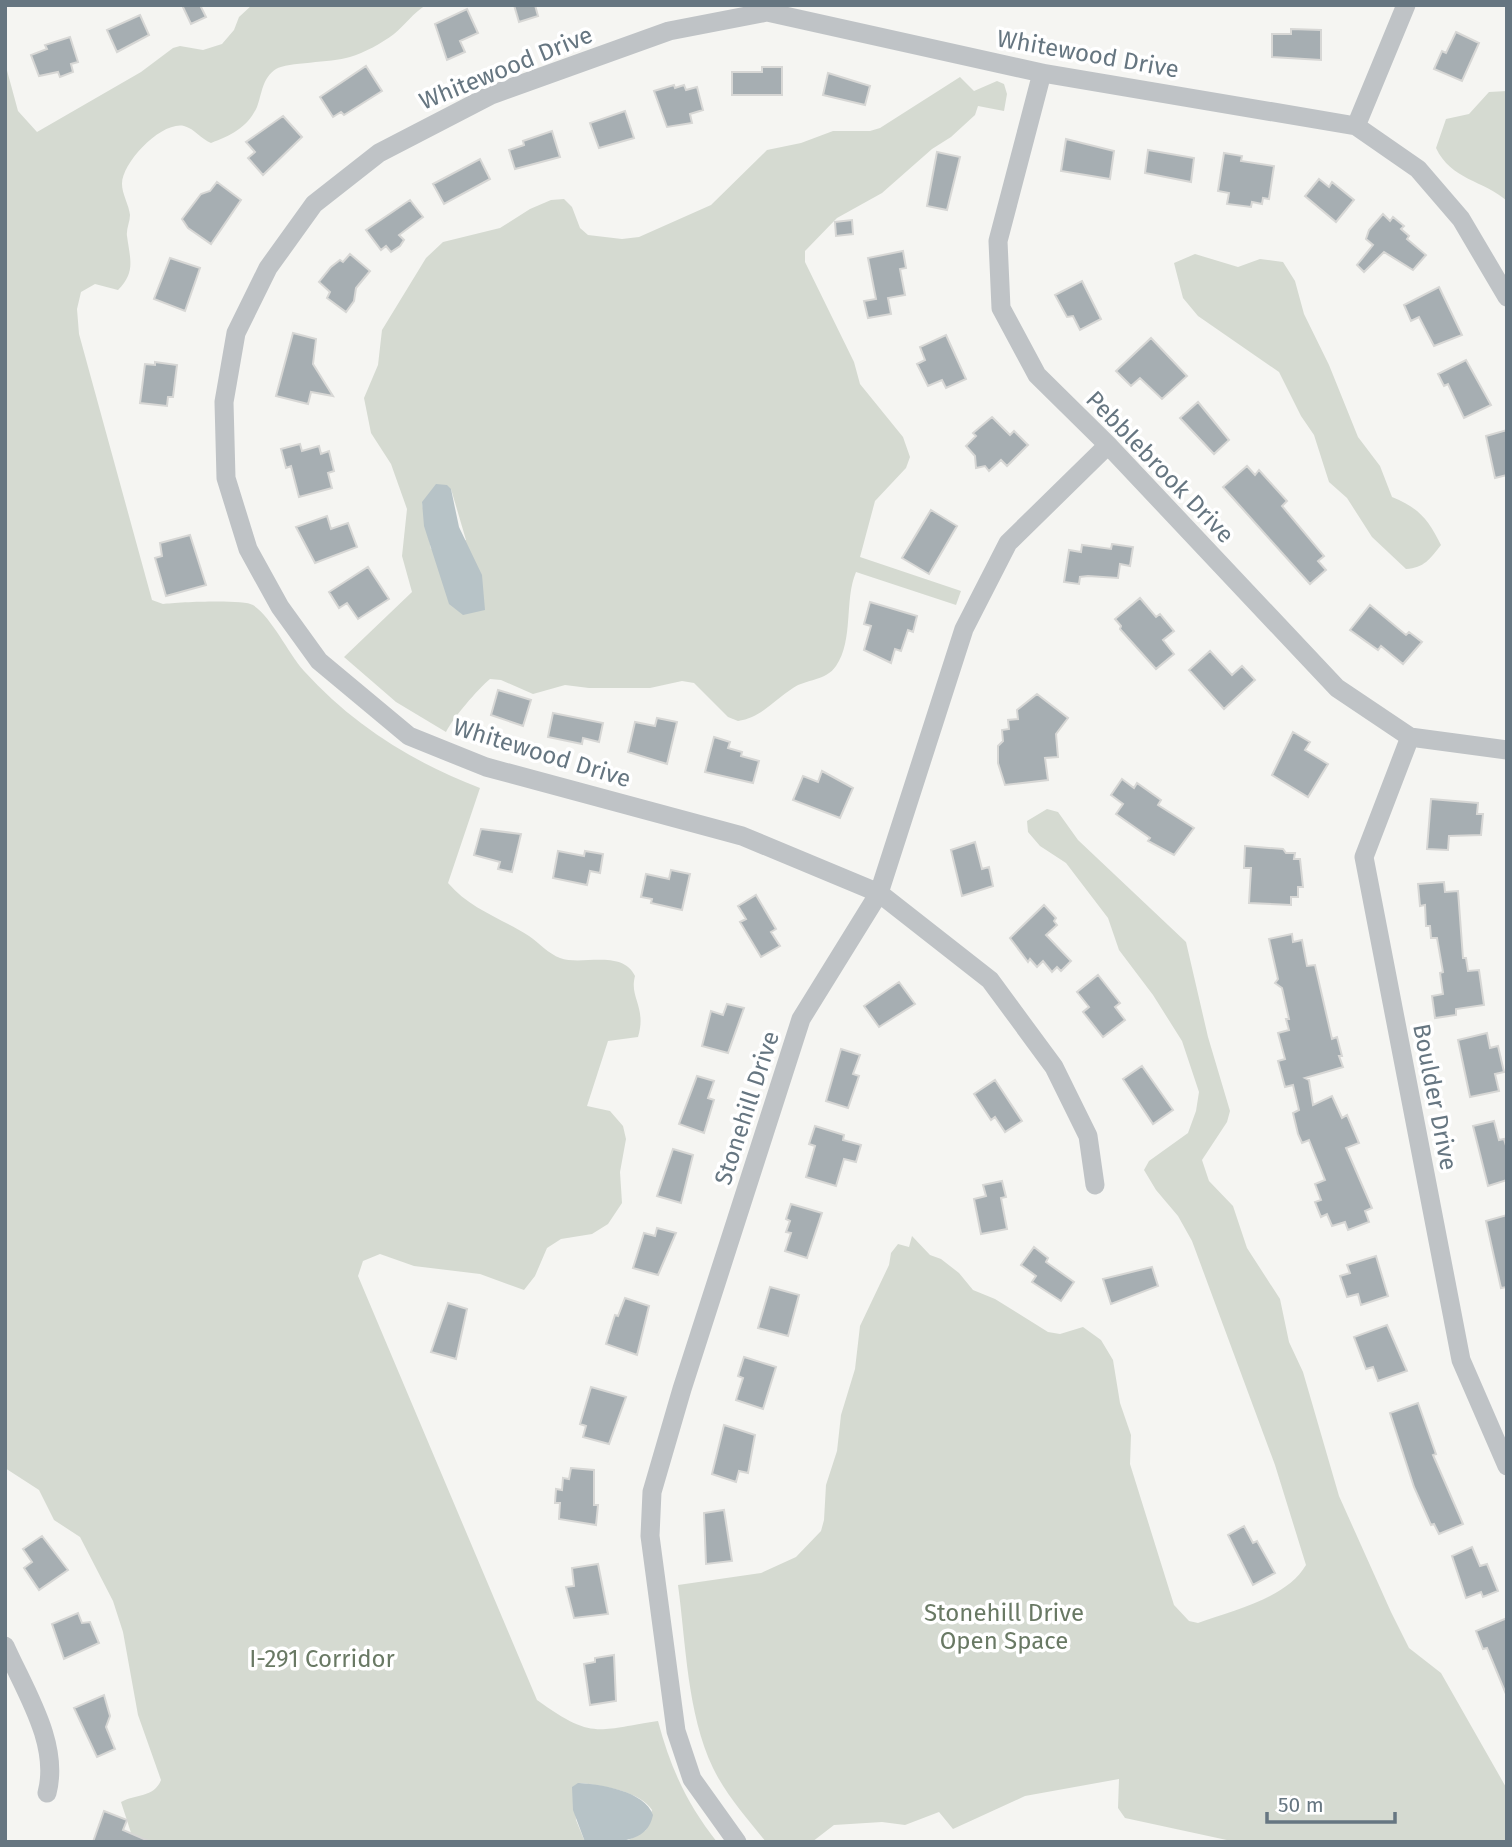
<svg xmlns="http://www.w3.org/2000/svg" width="1512" height="1847" viewBox="0 0 1512 1847" font-family="'Fira Sans',sans-serif">
<style>
.green{fill:#d5dad1;fill-rule:evenodd}
.water{fill:#b7c3c7}
.building{fill:#a6aeb2;stroke:#d7d7d5;stroke-width:2}
.lines{fill:none;stroke-linecap:round;stroke-linejoin:round}
.street{stroke:#bfc3c6;stroke-width:19}
.labels{text-anchor:middle;dominant-baseline:central;stroke-width:7;stroke-linejoin:round;paint-order:stroke}
.street-label{font-size:24px;fill:#667681;stroke:#fff}
.park-label{font-size:24px;fill:#697964;stroke:#fff}
</style>
<rect width="100%" height="100%" fill="#f5f5f2"/>
<path class="green" d="M 252,5 L 426,5 C 413,13 405,25 394,34 C 382,43 364,53 350,57 C 330,63 288,62 276,69 C 262,78 262,94 257,107 C 248,127 231,136 211,143 C 201,139 195,129 184,126 C 162,121 122,162 122,184 C 122,194 129,205 130,215 C 130,222 126,229 127,236 C 130,259 136,272 118,290 L 95,284 L 81,292 L 77,309 L 79,334 L 152,600 L 163,604 C 178,602 244,599 253,605 C 272,618 287,651 304,671 C 353,725 412,762 480,788 L 448,883 C 470,909 501,918 529,936 C 539,943 549,954 560,958 C 581,966 622,949 635,976 C 629,998 647,1007 638,1037 L 608,1041 L 587,1106 L 610,1111 L 623,1126 L 626,1139 L 620,1172 L 622,1203 L 608,1224 L 592,1234 L 561,1239 L 547,1248 L 535,1276 L 524,1290 L 480,1274 L 414,1266 L 380,1254 L 363,1261 L 358,1276 L 537,1700 C 592,1739 594,1731 658,1721 C 670,1767 687,1804 717,1842 L 625,1842 L 646,1830 L 652,1810 C 640,1791 603,1786 581,1783 L 574,1788 L 576,1820 L 585,1842 L 134,1842 L 121,1802 C 135,1794 154,1798 161,1780 L 138,1715 L 123,1632 L 113,1601 L 80,1537 L 54,1520 L 39,1490 L 5,1468 L 5,63 L 18,111 L 37,132 L 141,72 L 173,48 L 180,46 L 203,50 L 222,44 L 234,30 L 239,17 Z
M 960,77 L 974,91 L 997,81 L 1004,84 L 1007,94 L 1004,111 L 978,106 L 975,115 L 951,137 L 932,149 L 882,193 L 837,218 L 805,251 L 805,262 L 854,362 L 860,384 L 903,437 L 910,457 L 906,468 L 875,501 L 860,557 L 961,591 L 956,605 L 856,572 C 844,600 854,640 836,666 C 826,681 806,679 793,688 C 774,700 761,718 738,721 L 728,717 L 694,683 L 682,681 L 650,688 L 589,688 L 565,685 L 533,694 L 501,680 L 490,679 C 477,690 453,718 446,732 L 396,702 L 344,657 L 412,592 L 402,556 L 407,509 L 391,464 L 371,433 L 364,398 L 378,365 L 382,330 L 426,258 L 443,242 L 500,228 L 530,209 L 551,200 L 564,199 L 572,207 L 580,228 L 588,235 L 622,239 L 639,237 L 711,205 L 767,150 L 801,143 L 833,131 L 870,131 L 880,128 ZM 451,489 L 466,540 L 431,549 L 422,503 Z
M 1507,91 L 1507,201 C 1483,180 1451,180 1436,148 L 1446,119 L 1469,114 L 1489,92 Z
M 1195,254 L 1238,267 L 1260,259 L 1283,262 L 1295,281 L 1304,314 L 1329,365 L 1358,437 L 1380,466 L 1392,497 C 1419,508 1428,519 1441,545 C 1430,559 1424,568 1406,569 L 1372,537 L 1347,498 L 1329,482 L 1314,435 L 1301,416 L 1279,372 L 1198,316 L 1183,298 L 1174,263 Z
M 1047,809 L 1058,812 L 1078,840 L 1186,942 L 1208,1037 L 1230,1111 L 1227,1122 L 1202,1160 L 1209,1181 L 1233,1206 L 1247,1248 L 1280,1299 L 1289,1342 L 1303,1372 L 1339,1496 L 1391,1612 L 1409,1648 L 1441,1673 L 1507,1789 L 1507,1842 L 1236,1842 L 1125,1818 L 1118,1808 L 1119,1779 L 1025,1796 L 953,1829 L 939,1812 L 905,1825 L 882,1822 L 834,1825 L 812,1842 L 766,1842 C 747,1818 726,1795 713,1768 C 687,1713 686,1644 678,1585 L 761,1573 L 796,1557 L 821,1531 L 824,1520 L 826,1485 L 837,1451 L 841,1415 L 855,1369 L 860,1326 L 889,1265 L 891,1253 L 898,1244 L 909,1247 L 912,1236 L 930,1255 L 941,1259 L 959,1273 L 973,1290 L 995,1299 L 1048,1332 L 1060,1334 L 1083,1327 L 1101,1340 L 1113,1360 L 1120,1403 L 1131,1435 L 1130,1464 L 1174,1605 L 1189,1621 L 1198,1623 C 1233,1610 1286,1599 1306,1565 L 1275,1465 L 1192,1241 L 1178,1216 L 1156,1190 L 1144,1170 L 1149,1161 L 1188,1133 L 1196,1111 L 1199,1092 L 1182,1041 L 1153,995 L 1119,950 L 1108,918 L 1066,863 L 1040,846 L 1028,832 L 1027,821 Z"/>
<path class="water" d="M 436,484 L 447,485 L 451,489 L 459,527 L 482,575 L 485,610 L 463,615 L 449,604 L 424,526 L 422,502 Z
M 578,1783 C 600,1784 645,1791 653,1815 C 647,1846 610,1842 585,1842 L 573,1810 L 572,1787 Z"/>
<path class="building" d="M 182,5 L 200,5 L 206,17 L 191,24 Z
M 514,5 L 535,5 L 538,16 L 519,22 Z
M 467,9 L 478,33 L 460,41 L 465,52 L 447,60 L 435,24 Z
M 140,15 L 149,35 L 117,52 L 107,30 Z
M 1291,29 L 1321,30 L 1321,60 L 1272,57 L 1272,34 L 1291,34 Z
M 1456,32 L 1479,43 L 1462,81 L 1434,69 L 1442,51 L 1446,53 Z
M 70,37 L 78,62 L 71,64 L 73,72 L 60,77 L 58,72 L 39,76 L 31,55 L 47,49 L 45,45 Z
M 366,66 L 382,91 L 344,115 L 341,112 L 333,117 L 320,97 Z
M 762,67 L 782,67 L 782,95 L 732,95 L 732,72 L 762,72 Z
M 828,73 L 870,86 L 865,105 L 823,95 Z
M 674,85 L 675,88 L 684,85 L 686,90 L 697,87 L 703,110 L 690,114 L 692,123 L 667,127 L 654,91 Z
M 625,111 L 634,138 L 599,148 L 590,123 Z
M 283,116 L 302,137 L 263,175 L 248,158 L 255,152 L 246,142 Z
M 552,131 L 560,157 L 515,169 L 509,150 L 524,145 L 523,141 Z
M 1066,139 L 1114,151 L 1110,179 L 1061,171 Z
M 1148,150 L 1194,158 L 1191,182 L 1145,173 Z
M 937,152 L 960,157 L 947,210 L 927,206 Z
M 1224,153 L 1242,156 L 1241,161 L 1274,166 L 1269,199 L 1263,198 L 1262,204 L 1252,202 L 1251,207 L 1227,204 L 1229,193 L 1218,191 Z
M 480,159 L 490,179 L 444,204 L 433,184 Z
M 1319,179 L 1329,187 L 1332,182 L 1354,200 L 1336,222 L 1305,196 Z
M 217,182 L 241,200 L 211,244 L 188,228 L 182,219 L 201,194 L 210,191 Z
M 410,200 L 423,217 L 399,235 L 404,240 L 400,246 L 391,252 L 386,246 L 381,250 L 366,230 Z
M 1383,214 L 1390,221 L 1393,217 L 1404,226 L 1401,229 L 1409,236 L 1407,239 L 1426,255 L 1413,270 L 1384,252 L 1364,272 L 1357,265 L 1373,245 L 1366,239 L 1369,230 Z
M 852,220 L 853,234 L 836,236 L 835,222 Z
M 903,251 L 906,268 L 900,269 L 905,295 L 888,298 L 891,314 L 868,318 L 864,301 L 876,299 L 868,258 Z
M 350,254 L 370,271 L 356,288 L 354,301 L 346,312 L 327,298 L 330,292 L 319,282 L 331,267 L 340,260 L 343,262 Z
M 170,258 L 200,268 L 185,311 L 154,299 Z
M 1082,281 L 1101,319 L 1080,330 L 1073,316 L 1067,317 L 1055,295 Z
M 1439,287 L 1462,335 L 1434,346 L 1419,317 L 1411,321 L 1404,305 Z
M 293,333 L 316,339 L 313,364 L 333,396 L 311,392 L 308,404 L 276,396 Z
M 946,335 L 966,379 L 946,388 L 942,380 L 928,386 L 917,364 L 925,360 L 920,347 Z
M 1151,338 L 1187,376 L 1162,399 L 1140,378 L 1131,386 L 1116,371 Z
M 1466,360 L 1491,405 L 1464,418 L 1448,384 L 1444,386 L 1438,374 Z
M 155,362 L 177,365 L 173,397 L 168,397 L 167,406 L 140,403 L 145,364 L 155,365 Z
M 1198,402 L 1229,440 L 1214,454 L 1180,418 Z
M 992,417 L 1010,435 L 1014,431 L 1028,445 L 1007,466 L 1001,460 L 989,471 L 985,466 L 976,468 L 975,456 L 966,446 L 976,436 L 973,433 Z
M 1507,430 L 1507,475 L 1495,478 L 1486,436 Z
M 300,444 L 302,451 L 319,446 L 321,454 L 329,451 L 334,471 L 328,473 L 332,488 L 299,497 L 291,466 L 286,468 L 281,449 Z
M 1247,466 L 1255,475 L 1259,470 L 1287,501 L 1282,506 L 1324,556 L 1318,561 L 1326,570 L 1310,584 L 1223,487 Z
M 931,510 L 957,526 L 929,574 L 902,558 Z
M 327,516 L 331,529 L 348,523 L 357,547 L 315,563 L 296,527 Z
M 190,535 L 206,585 L 166,596 L 155,558 L 162,556 L 160,543 Z
M 1112,544 L 1133,547 L 1130,566 L 1120,564 L 1118,578 L 1088,576 L 1080,577 L 1079,584 L 1064,582 L 1069,550 L 1081,552 L 1082,545 L 1111,549 Z
M 368,567 L 389,599 L 358,619 L 347,603 L 339,608 L 329,592 Z
M 1140,598 L 1156,617 L 1160,614 L 1174,631 L 1163,640 L 1174,654 L 1156,669 L 1120,629 L 1121,626 L 1115,619 Z
M 870,602 L 917,616 L 913,632 L 908,630 L 901,651 L 895,649 L 891,663 L 864,650 L 871,626 L 864,624 Z
M 1370,605 L 1406,635 L 1409,632 L 1422,642 L 1403,664 L 1381,646 L 1378,650 L 1350,630 Z
M 1210,651 L 1232,675 L 1242,666 L 1255,680 L 1224,709 L 1189,670 Z
M 498,690 L 531,700 L 523,726 L 491,715 Z
M 1037,694 L 1068,718 L 1056,734 L 1058,757 L 1045,758 L 1048,780 L 1005,785 L 998,763 L 998,746 L 1003,741 L 1002,730 L 1009,729 L 1008,720 L 1018,719 L 1017,710 Z
M 553,713 L 603,723 L 599,742 L 583,738 L 582,744 L 548,737 Z
M 657,718 L 677,722 L 667,764 L 628,752 L 635,722 L 655,726 Z
M 1293,732 L 1310,742 L 1305,750 L 1328,764 L 1308,797 L 1272,775 Z
M 714,737 L 730,742 L 728,748 L 742,752 L 741,756 L 759,761 L 753,783 L 705,772 Z
M 822,771 L 853,788 L 840,818 L 793,800 L 803,776 L 818,782 Z
M 1122,779 L 1134,788 L 1137,783 L 1161,800 L 1158,805 L 1194,828 L 1174,855 L 1148,841 L 1150,838 L 1116,814 L 1123,804 L 1111,795 Z
M 1431,799 L 1478,803 L 1477,814 L 1483,814 L 1481,835 L 1449,836 L 1448,850 L 1427,849 Z
M 481,829 L 521,834 L 512,872 L 498,869 L 500,862 L 474,855 Z
M 975,842 L 982,869 L 989,867 L 993,886 L 962,896 L 951,850 Z
M 1245,846 L 1283,849 L 1286,853 L 1295,853 L 1294,859 L 1300,859 L 1303,887 L 1298,887 L 1298,897 L 1291,897 L 1291,905 L 1249,903 L 1251,868 L 1244,868 Z
M 558,851 L 584,856 L 585,851 L 603,854 L 600,873 L 590,871 L 587,885 L 553,878 Z
M 671,870 L 690,874 L 682,910 L 651,903 L 652,899 L 641,897 L 646,874 L 669,879 Z
M 1444,882 L 1445,892 L 1458,891 L 1463,958 L 1466,958 L 1468,971 L 1479,970 L 1484,1005 L 1456,1009 L 1456,1015 L 1435,1018 L 1432,996 L 1443,994 L 1440,973 L 1443,972 L 1437,938 L 1431,938 L 1430,926 L 1426,926 L 1425,905 L 1420,906 L 1418,884 Z
M 756,895 L 776,929 L 771,932 L 780,946 L 761,957 L 740,922 L 746,919 L 738,906 Z
M 1044,905 L 1056,918 L 1054,921 L 1057,925 L 1046,935 L 1071,961 L 1061,971 L 1057,967 L 1052,972 L 1043,961 L 1037,967 L 1030,959 L 1028,962 L 1010,938 Z
M 1292,934 L 1293,942 L 1302,940 L 1307,966 L 1315,965 L 1332,1039 L 1337,1037 L 1342,1056 L 1339,1056 L 1343,1067 L 1305,1078 L 1309,1080 L 1313,1105 L 1332,1096 L 1342,1118 L 1347,1115 L 1359,1143 L 1346,1148 L 1372,1208 L 1365,1211 L 1369,1222 L 1348,1230 L 1345,1222 L 1332,1226 L 1327,1214 L 1321,1217 L 1315,1202 L 1321,1200 L 1315,1184 L 1325,1180 L 1309,1140 L 1302,1143 L 1298,1134 L 1293,1113 L 1299,1110 L 1293,1085 L 1285,1087 L 1278,1061 L 1285,1059 L 1278,1033 L 1289,1030 L 1286,1019 L 1289,1019 L 1282,988 L 1275,983 L 1278,979 L 1269,939 Z
M 1098,975 L 1120,1003 L 1115,1007 L 1125,1020 L 1103,1037 L 1083,1012 L 1089,1007 L 1077,992 Z
M 899,982 L 915,1004 L 879,1027 L 864,1006 Z
M 727,1004 L 744,1008 L 728,1053 L 702,1046 L 711,1011 L 723,1015 Z
M 1487,1033 L 1490,1048 L 1498,1046 L 1504,1072 L 1495,1074 L 1499,1091 L 1470,1097 L 1458,1040 Z
M 841,1049 L 860,1055 L 853,1074 L 859,1076 L 848,1108 L 826,1101 Z
M 1142,1066 L 1173,1110 L 1153,1124 L 1123,1079 Z
M 697,1076 L 714,1081 L 708,1098 L 714,1100 L 704,1133 L 679,1124 Z
M 995,1080 L 1022,1121 L 1005,1132 L 995,1117 L 991,1120 L 974,1094 Z
M 1494,1121 L 1499,1140 L 1504,1139 L 1507,1149 L 1507,1180 L 1488,1186 L 1473,1126 Z
M 815,1126 L 844,1135 L 843,1140 L 861,1145 L 856,1162 L 844,1159 L 836,1186 L 806,1177 L 815,1146 L 809,1144 Z
M 673,1149 L 693,1155 L 681,1203 L 657,1196 Z
M 1002,1181 L 1006,1197 L 1001,1198 L 1007,1229 L 981,1234 L 974,1199 L 986,1196 L 983,1185 Z
M 791,1204 L 822,1213 L 807,1258 L 785,1251 L 791,1233 L 786,1232 L 790,1221 L 786,1219 Z
M 1507,1215 L 1507,1287 L 1501,1288 L 1486,1221 Z
M 657,1228 L 676,1233 L 658,1275 L 633,1268 L 644,1233 L 655,1236 Z
M 1034,1247 L 1048,1258 L 1046,1262 L 1074,1282 L 1061,1301 L 1032,1282 L 1036,1276 L 1021,1265 Z
M 1376,1256 L 1388,1296 L 1361,1305 L 1358,1294 L 1347,1297 L 1340,1276 L 1350,1273 L 1347,1265 Z
M 1152,1267 L 1158,1286 L 1111,1304 L 1103,1279 Z
M 770,1287 L 799,1295 L 788,1336 L 758,1328 Z
M 625,1298 L 649,1306 L 637,1355 L 606,1344 L 615,1315 L 618,1316 Z
M 448,1303 L 467,1309 L 456,1359 L 431,1352 Z
M 1387,1325 L 1407,1371 L 1378,1381 L 1373,1367 L 1366,1369 L 1354,1337 Z
M 744,1357 L 776,1367 L 763,1409 L 736,1400 L 743,1378 L 738,1376 Z
M 591,1387 L 626,1397 L 609,1444 L 583,1437 L 586,1426 L 580,1424 Z
M 1418,1403 L 1436,1454 L 1433,1455 L 1463,1524 L 1439,1534 L 1434,1524 L 1431,1525 L 1414,1487 L 1390,1413 Z
M 724,1425 L 755,1435 L 748,1473 L 739,1471 L 736,1482 L 712,1474 Z
M 571,1468 L 594,1470 L 594,1505 L 598,1505 L 596,1525 L 559,1519 L 560,1503 L 555,1503 L 556,1489 L 562,1490 L 563,1478 L 569,1479 Z
M 724,1510 L 732,1561 L 706,1564 L 704,1513 Z
M 1244,1526 L 1253,1543 L 1257,1541 L 1275,1573 L 1253,1585 L 1228,1535 Z
M 42,1536 L 68,1570 L 39,1590 L 24,1568 L 32,1562 L 23,1549 Z
M 1472,1547 L 1480,1566 L 1487,1564 L 1498,1591 L 1483,1597 L 1481,1592 L 1466,1598 L 1452,1556 Z
M 598,1564 L 608,1614 L 574,1618 L 566,1587 L 574,1586 L 572,1568 Z
M 78,1613 L 82,1623 L 90,1622 L 99,1643 L 64,1659 L 52,1624 Z
M 1507,1618 L 1507,1694 L 1506,1694 L 1487,1648 L 1483,1649 L 1476,1631 Z
M 614,1655 L 616,1701 L 590,1705 L 584,1664 L 595,1662 L 595,1658 Z
M 104,1695 L 110,1716 L 106,1727 L 115,1749 L 97,1757 L 74,1708 Z
M 104,1811 L 127,1820 L 123,1830 L 151,1842 L 93,1842 Z"/>
<g class="lines">
<path class="street" d="M 1042,73 L 998,241 L 1001,308 L 1037,375 L 1108,445 L 1337,688 L 1410,737 L 1507,750
M 1356,126 L 1406,5
M 1410,737 L 1364,857 L 1461,1360 L 1507,1466
M 1095,1185 L 1088,1136 L 1054,1067 L 990,980 L 879,893 L 742,836 L 486,767 L 409,736 L 319,661 L 280,607 L 248,549 L 226,478 L 224,402 L 236,333 L 268,268 L 314,204 L 379,153 L 491,95 L 669,31 L 767,12 L 1042,73 L 1356,126 L 1418,169 L 1461,219 L 1507,297
M 5,1646 C 25,1691 60,1744 47,1793
M 737,1842 L 692,1779 L 676,1731 L 650,1536 L 652,1492 L 682,1389 L 801,1019 L 879,893 L 964,629 L 1008,543 L 1108,445"/>
</g>
<g class="labels">
<g class="street-label">
<text transform="translate(1088 54) rotate(10)">Whitewood Drive</text>
<text transform="translate(506 68) rotate(-22)">Whitewood Drive</text>
<text transform="translate(1160 467) rotate(46)">Pebblebrook Drive</text>
<text transform="translate(542 753) rotate(17)">Whitewood Drive</text>
<text transform="translate(1435 1097) rotate(79)">Boulder Drive</text>
<text transform="translate(747 1108) rotate(-72)">Stonehill Drive</text>
</g>
<g class="park-label">
<text x="1004" y="1613">Stonehill Drive<tspan x="1004" dy="28">Open Space</tspan></text>
<text x="322" y="1659">I-291 Corridor</text>
</g>
</g>
<rect width="1512" height="1847" fill="none" stroke="#667681" stroke-width="14"/>
<path d="M1267 1812v10h128v-10" fill="none" stroke="#667681" stroke-width="3.5"/>
<text x="1278" y="1812" font-size="21" fill="#667681" stroke="#ffffff" stroke-width="5" paint-order="stroke">50 m</text>
</svg>
